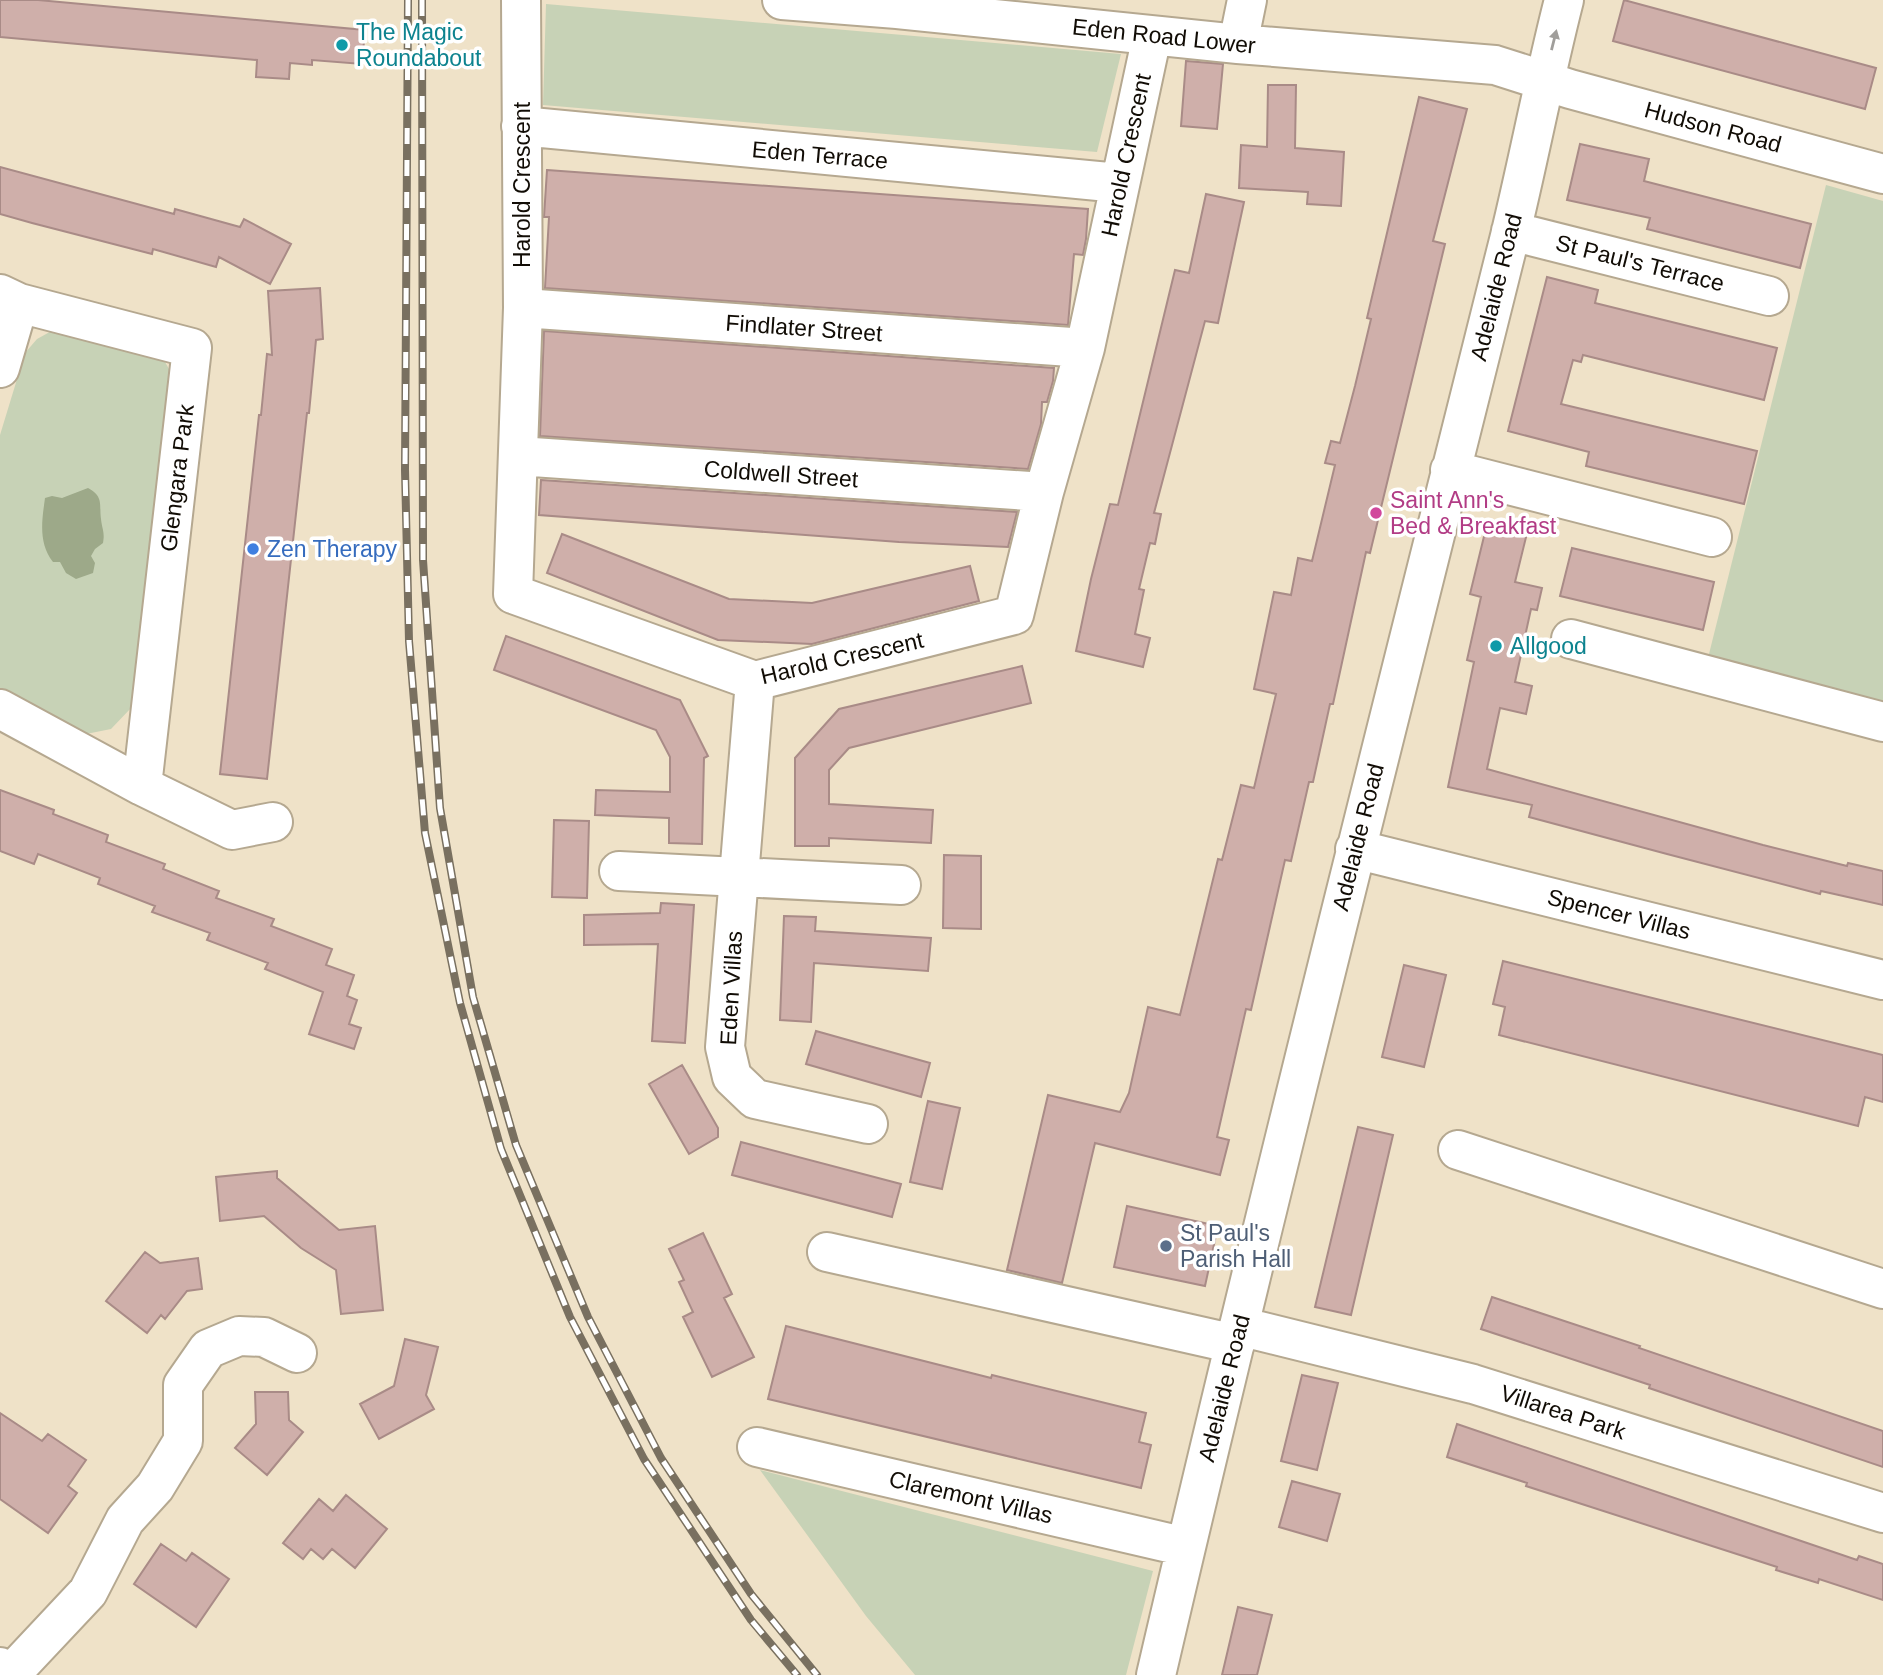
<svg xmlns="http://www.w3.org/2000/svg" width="1883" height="1675" viewBox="0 0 1883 1675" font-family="Arial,sans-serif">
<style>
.green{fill:#c7d2b6}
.forest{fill:#9da989}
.building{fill:#cfafaa;stroke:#a98b87;stroke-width:2}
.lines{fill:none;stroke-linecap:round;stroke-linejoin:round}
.minor-casing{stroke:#b5a890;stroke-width:42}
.minor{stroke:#fff;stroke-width:38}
.rail-casing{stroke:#797060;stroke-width:8}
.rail{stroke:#fff;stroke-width:5;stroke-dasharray:16;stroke-linecap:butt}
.oneway{fill:#a09e9b}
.culture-dot{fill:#0f9aa8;stroke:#fff;stroke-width:2.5}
.hotel-dot{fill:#d1479c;stroke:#fff;stroke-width:2.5}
.shop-dot{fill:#3f7fe0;stroke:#fff;stroke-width:2.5}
.service-dot{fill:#5c6f8a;stroke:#fff;stroke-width:2.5}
.labels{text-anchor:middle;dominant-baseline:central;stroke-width:7;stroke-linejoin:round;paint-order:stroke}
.culture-label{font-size:23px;fill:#0d838f;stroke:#fff;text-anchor:start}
.street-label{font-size:23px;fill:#110c05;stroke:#fff}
.hotel-label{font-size:23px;fill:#b23c85;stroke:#fff;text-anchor:start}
.shop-label{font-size:23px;fill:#366cbe;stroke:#fff;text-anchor:start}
.service-label{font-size:23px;fill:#4e5e75;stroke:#fff;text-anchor:start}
</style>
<rect width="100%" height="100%" fill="#efe2c8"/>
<path class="green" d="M 546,4 L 1121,54 L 1097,152 L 543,105 Z
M 1826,185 L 1883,201 L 1883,707 L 1708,658 Z
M 57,328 L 161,355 L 169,369 L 168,410 L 132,707 L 111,729 L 81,735 L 0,693 L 0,435 L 25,353 L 37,339 Z
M 760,1470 L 1153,1571 L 1126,1675 L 915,1675 L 866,1616 Z"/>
<path class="forest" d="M 88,488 C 104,497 99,504 101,519 C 102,529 105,532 103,543 L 95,549 L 91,556 L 95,563 L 93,573 L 76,579 L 66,573 L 60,562 L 53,562 C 38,543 42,520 45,498 L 52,496 L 62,498 Z"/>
<path class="building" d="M 0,0 L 38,0 L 365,30 L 362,64 L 312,60 L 312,65 L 290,63 L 289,79 L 256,77 L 257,60 L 0,37 Z
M 1624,0 L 1876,68 L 1865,109 L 1613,41 Z
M 1186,61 L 1223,64 L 1217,129 L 1181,126 Z
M 1268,85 L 1296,85 L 1295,148 L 1344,152 L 1341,206 L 1307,204 L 1308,192 L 1239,188 L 1241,145 L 1267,147 Z
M 1419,97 L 1467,109 L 1433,241 L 1445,244 L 1370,553 L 1366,552 L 1333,704 L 1330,704 L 1313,782 L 1309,782 L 1291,861 L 1285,860 L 1251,1010 L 1246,1009 L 1217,1137 L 1229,1140 L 1220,1175 L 1095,1143 L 1062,1283 L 1007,1270 L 1048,1095 L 1120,1112 L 1129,1093 L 1148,1007 L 1180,1015 L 1218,859 L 1222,860 L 1241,785 L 1254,788 L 1268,728 L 1276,694 L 1254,689 L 1274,592 L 1291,595 L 1298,558 L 1312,561 L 1335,465 L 1325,463 L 1331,441 L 1340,443 L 1355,386 L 1371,319 L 1367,318 Z
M 1580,144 L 1649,159 L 1644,181 L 1811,224 L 1800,268 L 1647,229 L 1650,218 L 1567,200 Z
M 0,167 L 174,214 L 175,209 L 240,227 L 244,219 L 291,244 L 270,284 L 219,257 L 216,267 L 153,249 L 152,254 L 32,223 L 0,214 Z
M 547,170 L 1088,209 L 1086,239 L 1083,255 L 1074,254 L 1068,325 L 545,288 L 549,217 L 544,217 Z
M 1206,194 L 1244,202 L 1218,323 L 1205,321 L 1154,513 L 1161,514 L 1155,544 L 1150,543 L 1139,589 L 1144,590 L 1135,634 L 1150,638 L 1143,667 L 1076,651 L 1091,579 L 1110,504 L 1118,505 L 1175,270 L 1189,273 Z
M 1547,277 L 1598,290 L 1595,303 L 1777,348 L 1764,400 L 1583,355 L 1581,362 L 1573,360 L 1561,404 L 1757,451 L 1744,504 L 1586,466 L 1589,452 L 1508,431 Z
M 320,288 L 323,339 L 316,340 L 309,413 L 307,413 L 267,779 L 220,774 L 259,415 L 261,415 L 267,354 L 272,355 L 268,291 Z
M 544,331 L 1054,368 L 1053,381 L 1047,402 L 1042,402 L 1041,424 L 1028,469 L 540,436 Z
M 541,480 L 1017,512 L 1008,547 L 899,542 L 539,515 Z
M 1488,520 L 1528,529 L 1515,582 L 1542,588 L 1537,610 L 1531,609 L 1515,682 L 1532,686 L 1526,714 L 1500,708 L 1487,769 L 1763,845 L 1847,866 L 1848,863 L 1883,871 L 1883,905 L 1821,891 L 1820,894 L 1667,854 L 1529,817 L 1532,805 L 1448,787 L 1474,662 L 1467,660 L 1481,597 L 1470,594 Z
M 562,534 L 729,599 L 812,603 L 970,566 L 979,601 L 812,644 L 718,640 L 547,573 Z
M 1572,548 L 1714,582 L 1703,630 L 1560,596 Z
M 506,636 L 680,700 L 708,756 L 704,758 L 702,844 L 669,843 L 669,818 L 595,815 L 596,790 L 670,792 L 670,757 L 656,730 L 494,670 Z
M 1022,666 L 1031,703 L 849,748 L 829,770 L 829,804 L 933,810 L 931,843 L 829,838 L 829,846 L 795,846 L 795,758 L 839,709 Z
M 0,790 L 54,810 L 53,814 L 108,835 L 106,842 L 165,864 L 163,869 L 219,891 L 216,898 L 274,919 L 271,926 L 332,949 L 326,965 L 354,975 L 347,996 L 357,1000 L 349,1024 L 361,1028 L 354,1049 L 309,1034 L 323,992 L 265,969 L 268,963 L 207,940 L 210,933 L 152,912 L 155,906 L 98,884 L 100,878 L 38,854 L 34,864 L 0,851 Z
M 554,820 L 589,821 L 587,898 L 552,897 Z
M 944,855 L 981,856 L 981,929 L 943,928 Z
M 661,903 L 694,905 L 685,1043 L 652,1041 L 658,944 L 584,945 L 584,915 L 660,913 Z
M 784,916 L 816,917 L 815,931 L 931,938 L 928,971 L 814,963 L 811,1022 L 780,1020 Z
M 1503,961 L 1883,1055 L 1883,1102 L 1865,1097 L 1858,1126 L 1499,1035 L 1505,1007 L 1493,1004 Z
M 1404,965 L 1446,975 L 1424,1067 L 1382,1057 Z
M 816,1031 L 930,1063 L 921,1097 L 806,1064 Z
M 682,1065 L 718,1128 L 718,1137 L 689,1154 L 649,1084 Z
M 928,1101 L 960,1108 L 942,1189 L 910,1182 Z
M 1358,1127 L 1393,1135 L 1351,1315 L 1315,1307 Z
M 741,1142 L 901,1184 L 892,1217 L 732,1175 Z
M 277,1171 L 277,1178 L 339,1230 L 375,1226 L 383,1310 L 341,1314 L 336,1270 L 301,1248 L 264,1216 L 220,1221 L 216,1177 Z
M 1127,1206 L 1218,1226 L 1205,1286 L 1114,1267 Z
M 703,1233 L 732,1294 L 724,1298 L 754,1357 L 712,1377 L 683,1317 L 693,1312 L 679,1282 L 684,1280 L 669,1249 Z
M 145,1252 L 160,1263 L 198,1258 L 202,1289 L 187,1291 L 165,1319 L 161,1315 L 147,1333 L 106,1301 Z
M 1492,1297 L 1640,1346 L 1639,1348 L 1883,1431 L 1883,1467 L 1649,1388 L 1650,1385 L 1481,1329 Z
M 786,1326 L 991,1378 L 992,1375 L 1146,1413 L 1139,1442 L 1151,1445 L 1141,1488 L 768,1399 Z
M 405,1339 L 438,1347 L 426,1395 L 434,1409 L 379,1439 L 360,1404 L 394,1386 Z
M 1302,1375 L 1338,1383 L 1317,1470 L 1281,1461 Z
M 255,1392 L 288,1392 L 289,1420 L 303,1432 L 267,1475 L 235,1448 L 256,1424 Z
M 0,1413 L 42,1441 L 48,1434 L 86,1460 L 68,1486 L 77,1493 L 48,1533 L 0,1499 Z
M 1457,1424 L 1857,1560 L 1859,1556 L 1883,1564 L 1883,1600 L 1819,1579 L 1818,1583 L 1776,1570 L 1777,1567 L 1526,1486 L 1527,1483 L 1447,1457 Z
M 1292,1481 L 1340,1494 L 1327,1541 L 1279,1527 Z
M 346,1495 L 387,1529 L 355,1568 L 332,1549 L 323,1559 L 311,1549 L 303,1559 L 283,1543 L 319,1499 L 333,1511 Z
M 161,1544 L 186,1561 L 192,1553 L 229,1579 L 196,1627 L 134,1584 Z
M 1238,1607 L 1272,1615 L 1257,1675 L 1222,1675 Z"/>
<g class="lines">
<g class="minor-casing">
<path id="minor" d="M 521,0 L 523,308 L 513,594 L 755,681 L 1014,615 L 1044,492 L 1085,348 L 1152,36
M 782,0 L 897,9 L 1238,44 L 1495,65 L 1570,89 L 1883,174
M 1238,44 L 1247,0
M 521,126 L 1119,183
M 1511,231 L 1769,296
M 0,294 L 19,303 L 192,348 L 142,786
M 523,308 L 1085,348
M 0,368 L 19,303
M 518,456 L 1044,492
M 1450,470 L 1712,537
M 1571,639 L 1883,722
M 755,681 L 725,1047 L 732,1077 L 755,1099 L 868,1124
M 0,709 L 142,786 L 232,830 L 273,822
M 1355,849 L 1883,980
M 619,871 L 901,885
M 1458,1150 L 1883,1289
M 827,1252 L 1235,1344
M 1239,1326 L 1473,1384 L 1883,1513
M 757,1447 L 1186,1547
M 0,1667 L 10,1675 L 88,1592 L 125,1520 L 155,1487 L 183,1441 L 183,1385 L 208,1349 L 239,1336 L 264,1337 L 297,1353
M 1156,1675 C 1268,1194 1390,716 1510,236 C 1529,158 1544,78 1564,0"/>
</g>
<use href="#minor" class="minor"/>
<g class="rail-casing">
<path id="rail" d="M 408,0 L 405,470 L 409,641 L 425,833 L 460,1003 L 501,1149 L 570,1317 L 644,1459 L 751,1620 L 797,1675
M 422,0 L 423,560 L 440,808 L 473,997 L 516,1145 L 588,1317 L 661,1458 L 751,1594 L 817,1675"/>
</g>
<use href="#rail" class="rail"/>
</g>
<defs><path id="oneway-solid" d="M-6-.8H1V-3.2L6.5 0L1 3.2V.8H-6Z" transform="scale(1.75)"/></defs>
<use class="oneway" href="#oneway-solid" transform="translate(1554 40) rotate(-76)"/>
<g class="culture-dot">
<circle cx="342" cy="45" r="7"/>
<circle cx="1496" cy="646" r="7"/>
</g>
<circle class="hotel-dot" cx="1376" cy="513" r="7"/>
<circle class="shop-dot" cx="253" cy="549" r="7"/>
<circle class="service-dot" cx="1166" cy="1246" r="7"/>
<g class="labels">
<g class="culture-label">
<text x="356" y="32">The Magic<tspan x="356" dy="26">Roundabout</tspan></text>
<text x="1510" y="646">Allgood</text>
</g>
<g class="street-label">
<text transform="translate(1164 36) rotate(6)">Eden Road Lower</text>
<text transform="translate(1713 127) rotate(15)">Hudson Road</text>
<text transform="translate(820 155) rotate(5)">Eden Terrace</text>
<text transform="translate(1126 155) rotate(-78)">Harold Crescent</text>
<text transform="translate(522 185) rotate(-90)">Harold Crescent</text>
<text transform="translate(1640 263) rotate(14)">St Paul's Terrace</text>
<text transform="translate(1496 287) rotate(-76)">Adelaide Road</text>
<text transform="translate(804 328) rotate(4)">Findlater Street</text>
<text transform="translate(781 474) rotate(4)">Coldwell Street</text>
<text transform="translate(177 478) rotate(-83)">Glengara Park</text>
<text transform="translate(842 658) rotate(-13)">Harold Crescent</text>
<text transform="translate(1358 837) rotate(-76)">Adelaide Road</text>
<text transform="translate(1619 914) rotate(14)">Spencer Villas</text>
<text transform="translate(731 988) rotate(-87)">Eden Villas</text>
<text transform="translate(1224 1388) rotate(-76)">Adelaide Road</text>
<text transform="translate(1563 1412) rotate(18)">Villarea Park</text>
<text transform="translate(971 1497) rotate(13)">Claremont Villas</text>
</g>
<g class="hotel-label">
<text x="1390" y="500">Saint Ann's<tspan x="1390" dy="26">Bed &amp; Breakfast</tspan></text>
</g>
<g class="shop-label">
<text x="267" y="549">Zen Therapy</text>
</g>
<g class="service-label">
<text x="1180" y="1233">St Paul's<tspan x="1180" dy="26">Parish Hall</tspan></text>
</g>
</g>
</svg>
